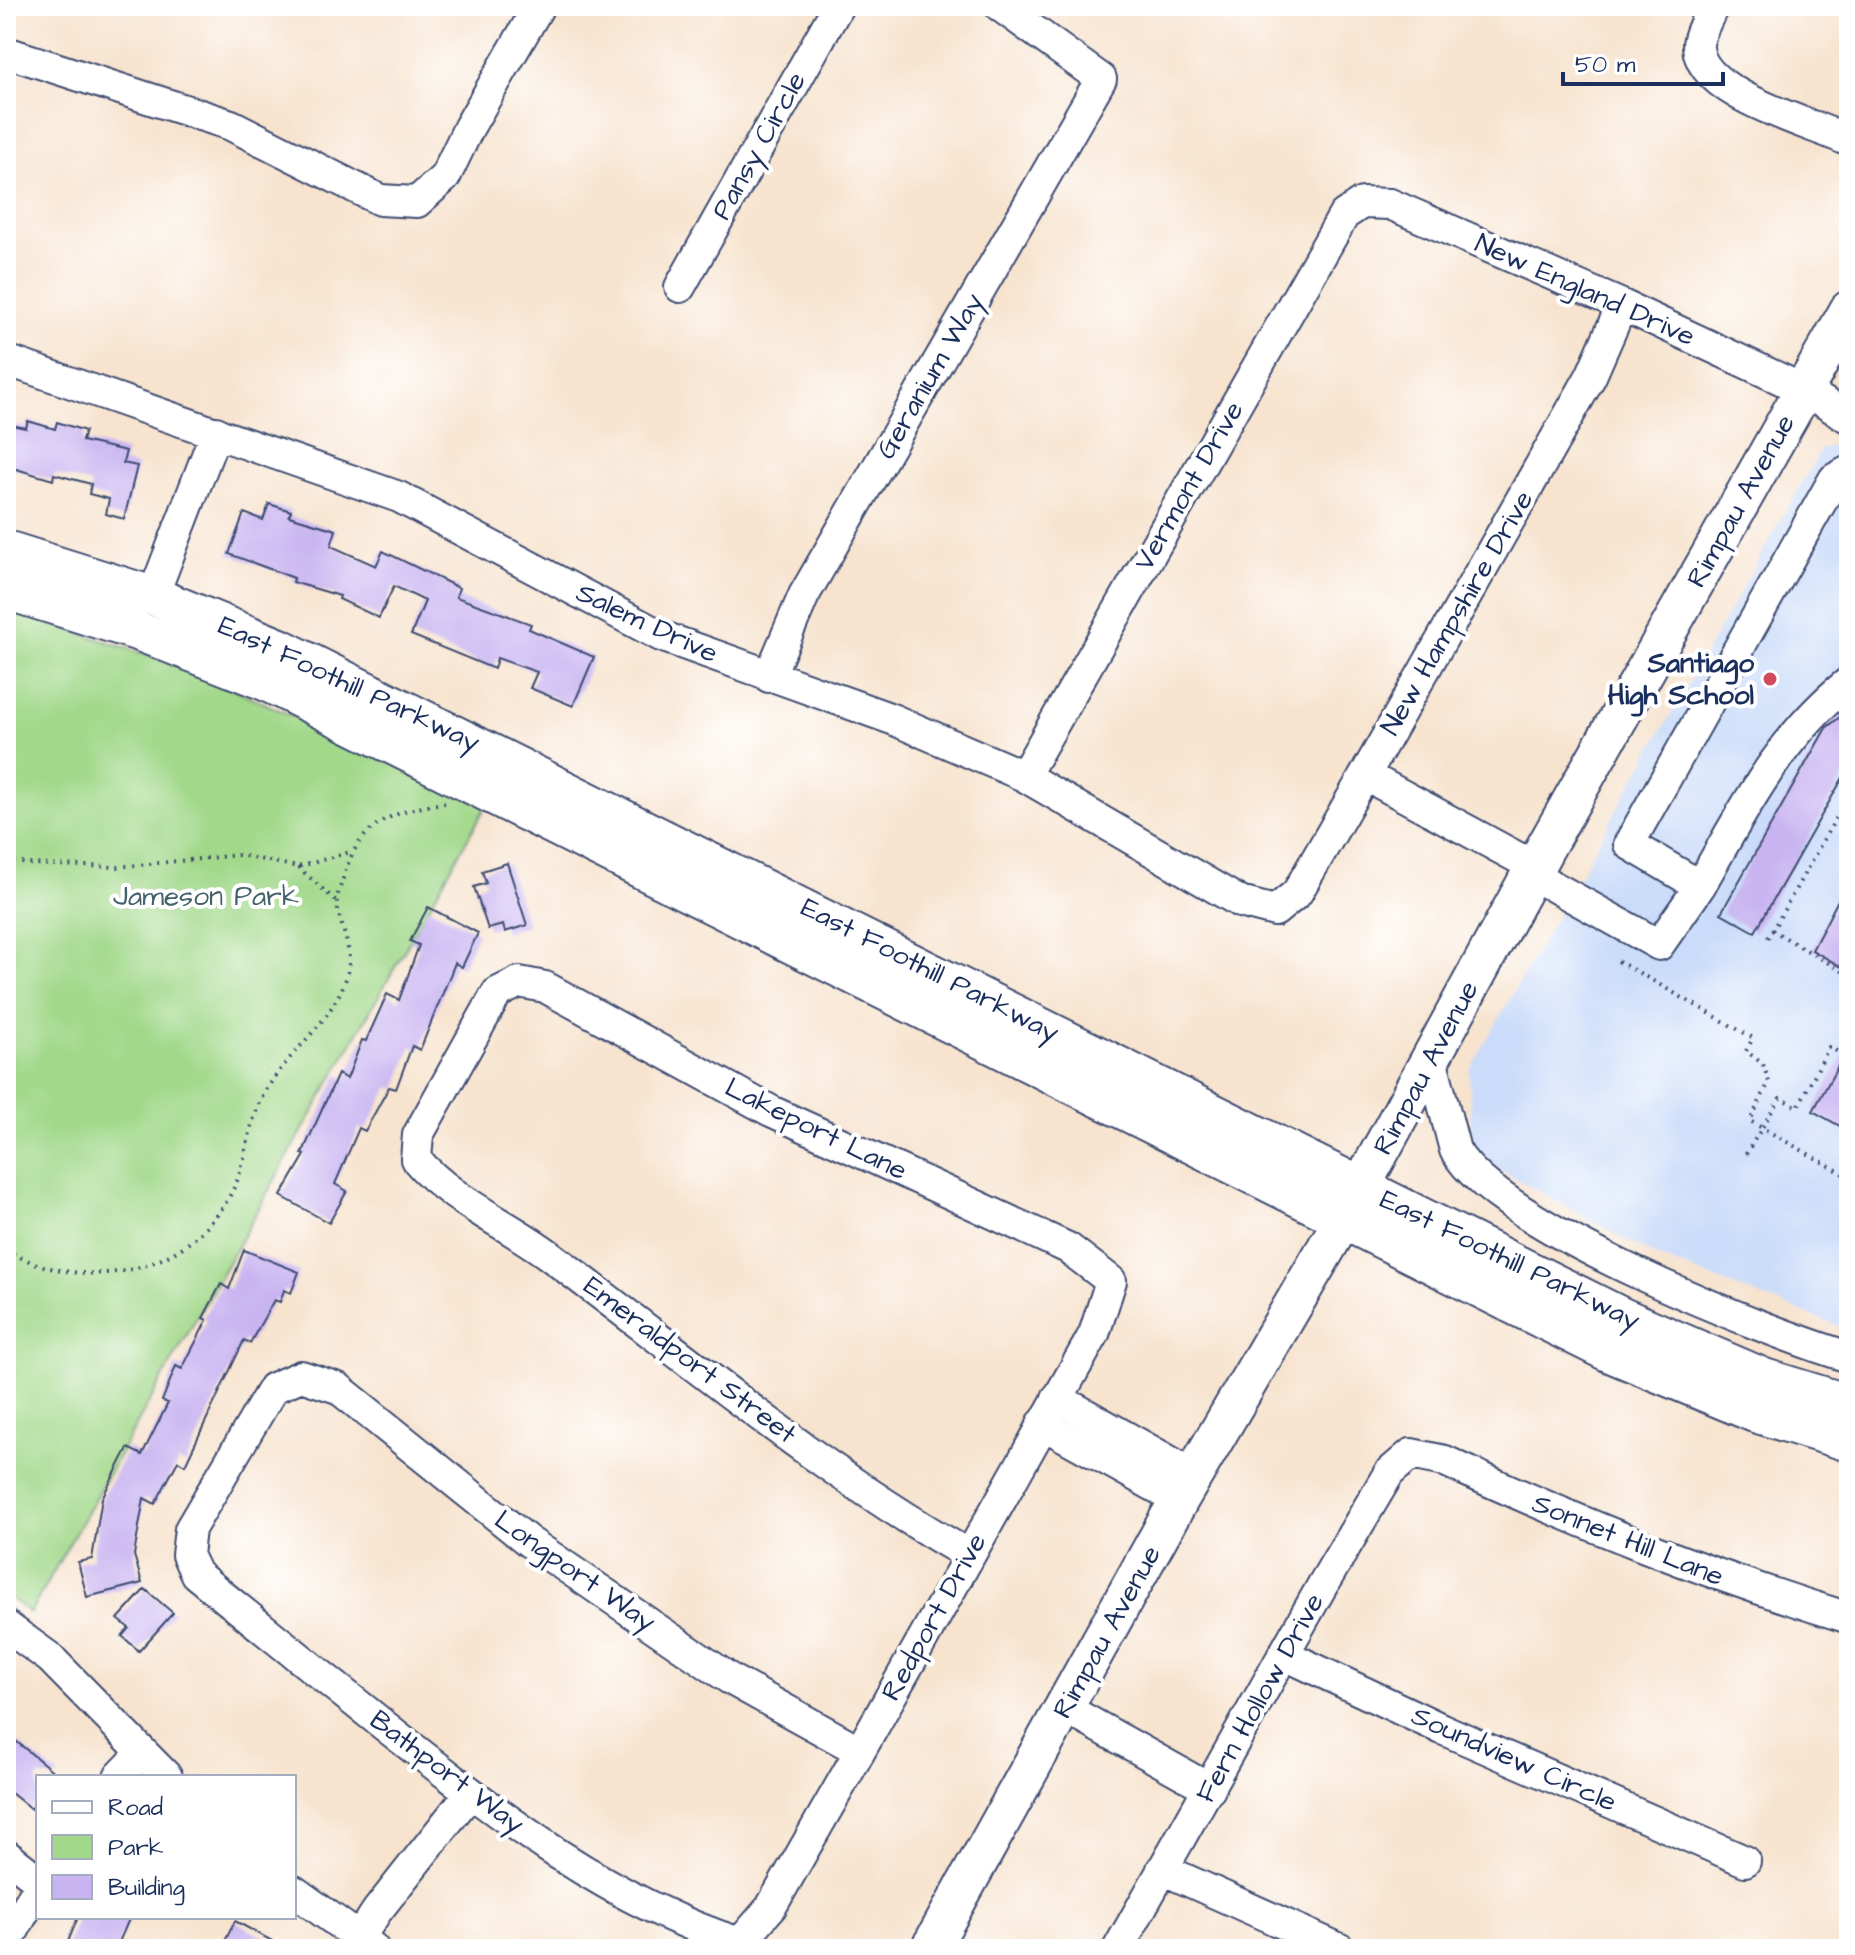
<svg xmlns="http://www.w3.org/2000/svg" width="1855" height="1955" viewBox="0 0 1855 1955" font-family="'Architects Daughter',sans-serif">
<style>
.built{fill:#cadcf9}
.green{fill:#a1d889;stroke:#5e8474;stroke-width:2}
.building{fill:#c8b4f1}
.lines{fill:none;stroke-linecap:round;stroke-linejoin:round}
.minor-casing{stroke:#3c4a6f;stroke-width:34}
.major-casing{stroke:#3c4a6f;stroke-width:42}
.path{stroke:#3c4a6f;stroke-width:4;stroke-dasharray:2 6;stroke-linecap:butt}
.minor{stroke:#fff;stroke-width:30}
.major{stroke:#fff;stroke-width:38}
.poi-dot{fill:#d1495b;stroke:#fff;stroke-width:3}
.labels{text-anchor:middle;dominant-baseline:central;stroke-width:8;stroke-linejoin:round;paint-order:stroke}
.street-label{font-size:28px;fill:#1b2f5e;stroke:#fff}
.poi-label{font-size:28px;font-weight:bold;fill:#1b2f5e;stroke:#fff;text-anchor:end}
.park-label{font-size:28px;fill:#43626b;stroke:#fff}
</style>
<rect width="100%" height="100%" fill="#fff"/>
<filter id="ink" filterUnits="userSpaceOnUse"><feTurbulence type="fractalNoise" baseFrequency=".0125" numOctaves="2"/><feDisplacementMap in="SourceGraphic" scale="16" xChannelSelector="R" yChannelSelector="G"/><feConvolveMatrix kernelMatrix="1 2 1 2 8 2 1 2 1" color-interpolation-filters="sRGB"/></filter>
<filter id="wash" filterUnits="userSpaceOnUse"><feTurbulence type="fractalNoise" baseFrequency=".006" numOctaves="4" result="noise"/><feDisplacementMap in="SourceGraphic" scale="32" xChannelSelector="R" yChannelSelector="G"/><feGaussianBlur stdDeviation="1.8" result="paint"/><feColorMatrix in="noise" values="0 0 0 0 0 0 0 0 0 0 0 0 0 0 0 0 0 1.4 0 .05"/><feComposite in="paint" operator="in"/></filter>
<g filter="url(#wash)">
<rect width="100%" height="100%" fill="#f7e3ce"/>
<path class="built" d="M 1849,422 L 1849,1330 L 1657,1257 L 1486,1162 L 1476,1150 L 1471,1135 L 1469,1071 L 1821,449 L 1839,443 Z"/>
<path class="green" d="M 6,609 L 191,669 L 486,806 L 30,1613 L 6,1595 Z"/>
<g id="blocks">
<path class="building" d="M 28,421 L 55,429 L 57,422 L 85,431 L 82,441 L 126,451 L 123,463 L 137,466 L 124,519 L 106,514 L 109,499 L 89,494 L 91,484 L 54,474 L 53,480 L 6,466 L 6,424 L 26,428 Z
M 269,504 L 291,511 L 289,516 L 336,530 L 331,546 L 376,566 L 383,551 L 459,588 L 456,597 L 531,624 L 529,629 L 594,657 L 573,706 L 530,688 L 537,672 L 497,658 L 494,669 L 411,635 L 425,601 L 394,586 L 379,618 L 339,599 L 340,596 L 293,582 L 294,578 L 229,554 L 244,513 L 263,520 Z
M 1849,710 L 1849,767 L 1755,932 L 1721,913 L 1826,728 Z
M 507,863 L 527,925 L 505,932 L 503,925 L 488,929 L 474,887 L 486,883 L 482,871 Z
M 1849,879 L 1849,971 L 1812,950 Z
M 428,907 L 478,933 L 462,967 L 455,963 L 420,1050 L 412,1046 L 396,1089 L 389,1087 L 365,1131 L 359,1128 L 335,1184 L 347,1191 L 329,1223 L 281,1196 L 305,1155 L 302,1154 L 338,1074 L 347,1079 L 362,1040 L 366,1041 L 387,994 L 399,1000 L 419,945 L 410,941 Z
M 1849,1046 L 1849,1131 L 1813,1111 Z
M 244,1250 L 299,1272 L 291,1293 L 284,1290 L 280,1302 L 274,1300 L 250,1343 L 244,1340 L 185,1465 L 178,1461 L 155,1504 L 144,1498 L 134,1555 L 142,1583 L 87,1597 L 78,1562 L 92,1559 L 102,1498 L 128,1448 L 142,1455 L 168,1403 L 162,1401 L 176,1366 L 182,1369 L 207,1320 L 203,1318 L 221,1284 L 229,1289 Z
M 145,1589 L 173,1613 L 139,1651 L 122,1636 L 129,1628 L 118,1619 Z
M 6,1733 L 60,1777 L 38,1777 L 38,1799 L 31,1809 L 6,1789 Z
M 78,1917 L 130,1917 L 116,1949 L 65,1949 Z
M 235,1921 L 287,1949 L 221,1949 Z"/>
</g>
</g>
<g filter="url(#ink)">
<use href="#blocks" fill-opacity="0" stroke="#3c4a6f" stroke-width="2"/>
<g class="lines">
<g class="minor-casing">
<path id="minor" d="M 1713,6 C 1709,17 1698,34 1698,46 C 1699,95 1810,122 1849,141
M 6,52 L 231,125 L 380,200 L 417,202 L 445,177 L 469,127 L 539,6
M 680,287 L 838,6
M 6,360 L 399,497 L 661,636 L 892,719 L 1024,776 L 1240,902 L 1275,911 L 1297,893 L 1365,775 L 1591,376 L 1622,305
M 153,596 L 216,432
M 769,677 L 804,595 L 1101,79 L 1000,6
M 1365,775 L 1535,867
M 1024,776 L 1344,215 L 1362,203 L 1390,204 L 1622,305 L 1804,390 L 1849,418
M 1531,874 L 1659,945 L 1700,886 L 1629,844 L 1834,479 L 1849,471
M 1700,886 C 1742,812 1780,736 1849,682
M 1431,1058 L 1455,1150 C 1497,1226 1763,1331 1849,1357
M 1057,1398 L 1194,1475
M 1042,1424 L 1179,1500
M 6,1626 L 50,1658 L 167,1777
M 1283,1654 L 1442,1729 L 1745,1861
M 1065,1708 L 1210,1789
M 860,1751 L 730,1679 L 528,1541 L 338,1388 L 301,1376 L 273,1388 L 190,1529 L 187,1555 L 196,1574 C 262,1628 328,1681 395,1734 C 501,1817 610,1902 740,1943 L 771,1907 L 860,1751 L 1094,1334 L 1111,1281 L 1068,1248 L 771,1111 L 545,987 L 519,982 L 497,993 L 418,1135 L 416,1159 C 450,1200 506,1223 549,1255 C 686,1357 820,1471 969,1555
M 119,1777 L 142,1753
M 6,1855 L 38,1880
M 1162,1869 L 1340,1949
M 294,1891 L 373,1948
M 6,1944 L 38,1887
M 352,1949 L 377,1911 L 470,1793
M 1118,1949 L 1322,1586 L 1389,1473 L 1411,1454 L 1445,1461 C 1581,1524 1706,1574 1849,1618"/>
</g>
<g class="major-casing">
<path id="major" d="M 6,550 L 153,596 L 280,648 L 1622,1317 L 1764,1378 L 1849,1404
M 6,590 L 140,632 L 265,681 L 1608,1352 L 1755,1413 L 1849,1442
M 930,1949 L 1179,1500 L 1344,1218 L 1545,848 L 1849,310"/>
</g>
<path class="path" d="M 6,859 L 26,864 L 118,867 L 239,855 L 298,867 L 350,852
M 298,867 L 336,901
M 1772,930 L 1849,975
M 1768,938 L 1849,795
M 1618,961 L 1753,1038 L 1746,1051 L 1763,1064 L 1769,1082 L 1750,1121 L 1849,1177
M 1746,1154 L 1780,1098 L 1798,1107 L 1829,1047 L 1849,1058
M 6,1250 C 88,1297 198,1273 237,1181 C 248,1152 249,1121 264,1094 C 287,1052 328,1027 345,981 C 356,953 341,931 337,904 C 336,895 342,884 344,875 C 361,821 393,811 445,803"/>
<use href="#minor" class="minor"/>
<use href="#major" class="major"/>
</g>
</g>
<circle class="poi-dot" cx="1770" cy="679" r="8"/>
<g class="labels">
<g class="street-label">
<text transform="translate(759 146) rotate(-61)">Pansy Circle</text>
<text transform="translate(1585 290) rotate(24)">New England Drive</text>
<text transform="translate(930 376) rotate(-60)">Geranium Way</text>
<text transform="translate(1189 486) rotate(-60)">Vermont Drive</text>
<text transform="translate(1741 501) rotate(-61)">Rimpau Avenue</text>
<text transform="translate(1457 613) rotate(-60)">New Hampshire Drive</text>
<text transform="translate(647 623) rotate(25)">Salem Drive</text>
<text transform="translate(349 684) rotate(25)">East Foothill Parkway</text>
<text transform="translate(930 970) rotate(27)">East Foothill Parkway</text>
<text transform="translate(1426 1068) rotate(-62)">Rimpau Avenue</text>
<text transform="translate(816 1129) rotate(26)">Lakeport Lane</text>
<text transform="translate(1510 1260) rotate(26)">East Foothill Parkway</text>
<text transform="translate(690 1360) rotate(37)">Emeraldport Street</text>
<text transform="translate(1628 1540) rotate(22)">Sonnet Hill Lane</text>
<text transform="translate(575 1571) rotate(35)">Longport Way</text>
<text transform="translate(934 1617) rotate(-61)">Redport Drive</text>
<text transform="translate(1107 1632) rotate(-61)">Rimpau Avenue</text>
<text transform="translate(1260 1698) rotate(-61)">Fern Hollow Drive</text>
<text transform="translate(1514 1759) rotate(24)">Soundview Circle</text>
<text transform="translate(447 1772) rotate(37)">Bathport Way</text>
</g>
<g class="poi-label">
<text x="1754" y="663">Santiago<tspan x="1754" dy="32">High School</tspan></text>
</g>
<g class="park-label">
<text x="206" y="896">Jameson Park</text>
</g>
</g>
<rect width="1855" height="1955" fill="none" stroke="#fff" stroke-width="32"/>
<rect x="36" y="1775" width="260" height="144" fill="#ffffff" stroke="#a4acbf" stroke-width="2"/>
<rect x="52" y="1801" width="40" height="12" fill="#ffffff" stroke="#a4acbf" stroke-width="2"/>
<text x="108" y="1815" font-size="24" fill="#1b2f5e">Road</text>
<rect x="52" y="1835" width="40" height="24" fill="#a1d889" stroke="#a4acbf" stroke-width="2"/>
<text x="108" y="1855" font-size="24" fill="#1b2f5e">Park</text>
<rect x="52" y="1875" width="40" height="24" fill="#c8b4f1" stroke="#a4acbf" stroke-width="2"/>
<text x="108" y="1895" font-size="24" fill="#1b2f5e">Building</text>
<path d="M1563 72v12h160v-12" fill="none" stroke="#1b2f5e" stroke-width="4"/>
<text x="1575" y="72" font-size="24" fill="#1b2f5e" stroke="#ffffff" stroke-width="6" paint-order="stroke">50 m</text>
</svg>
